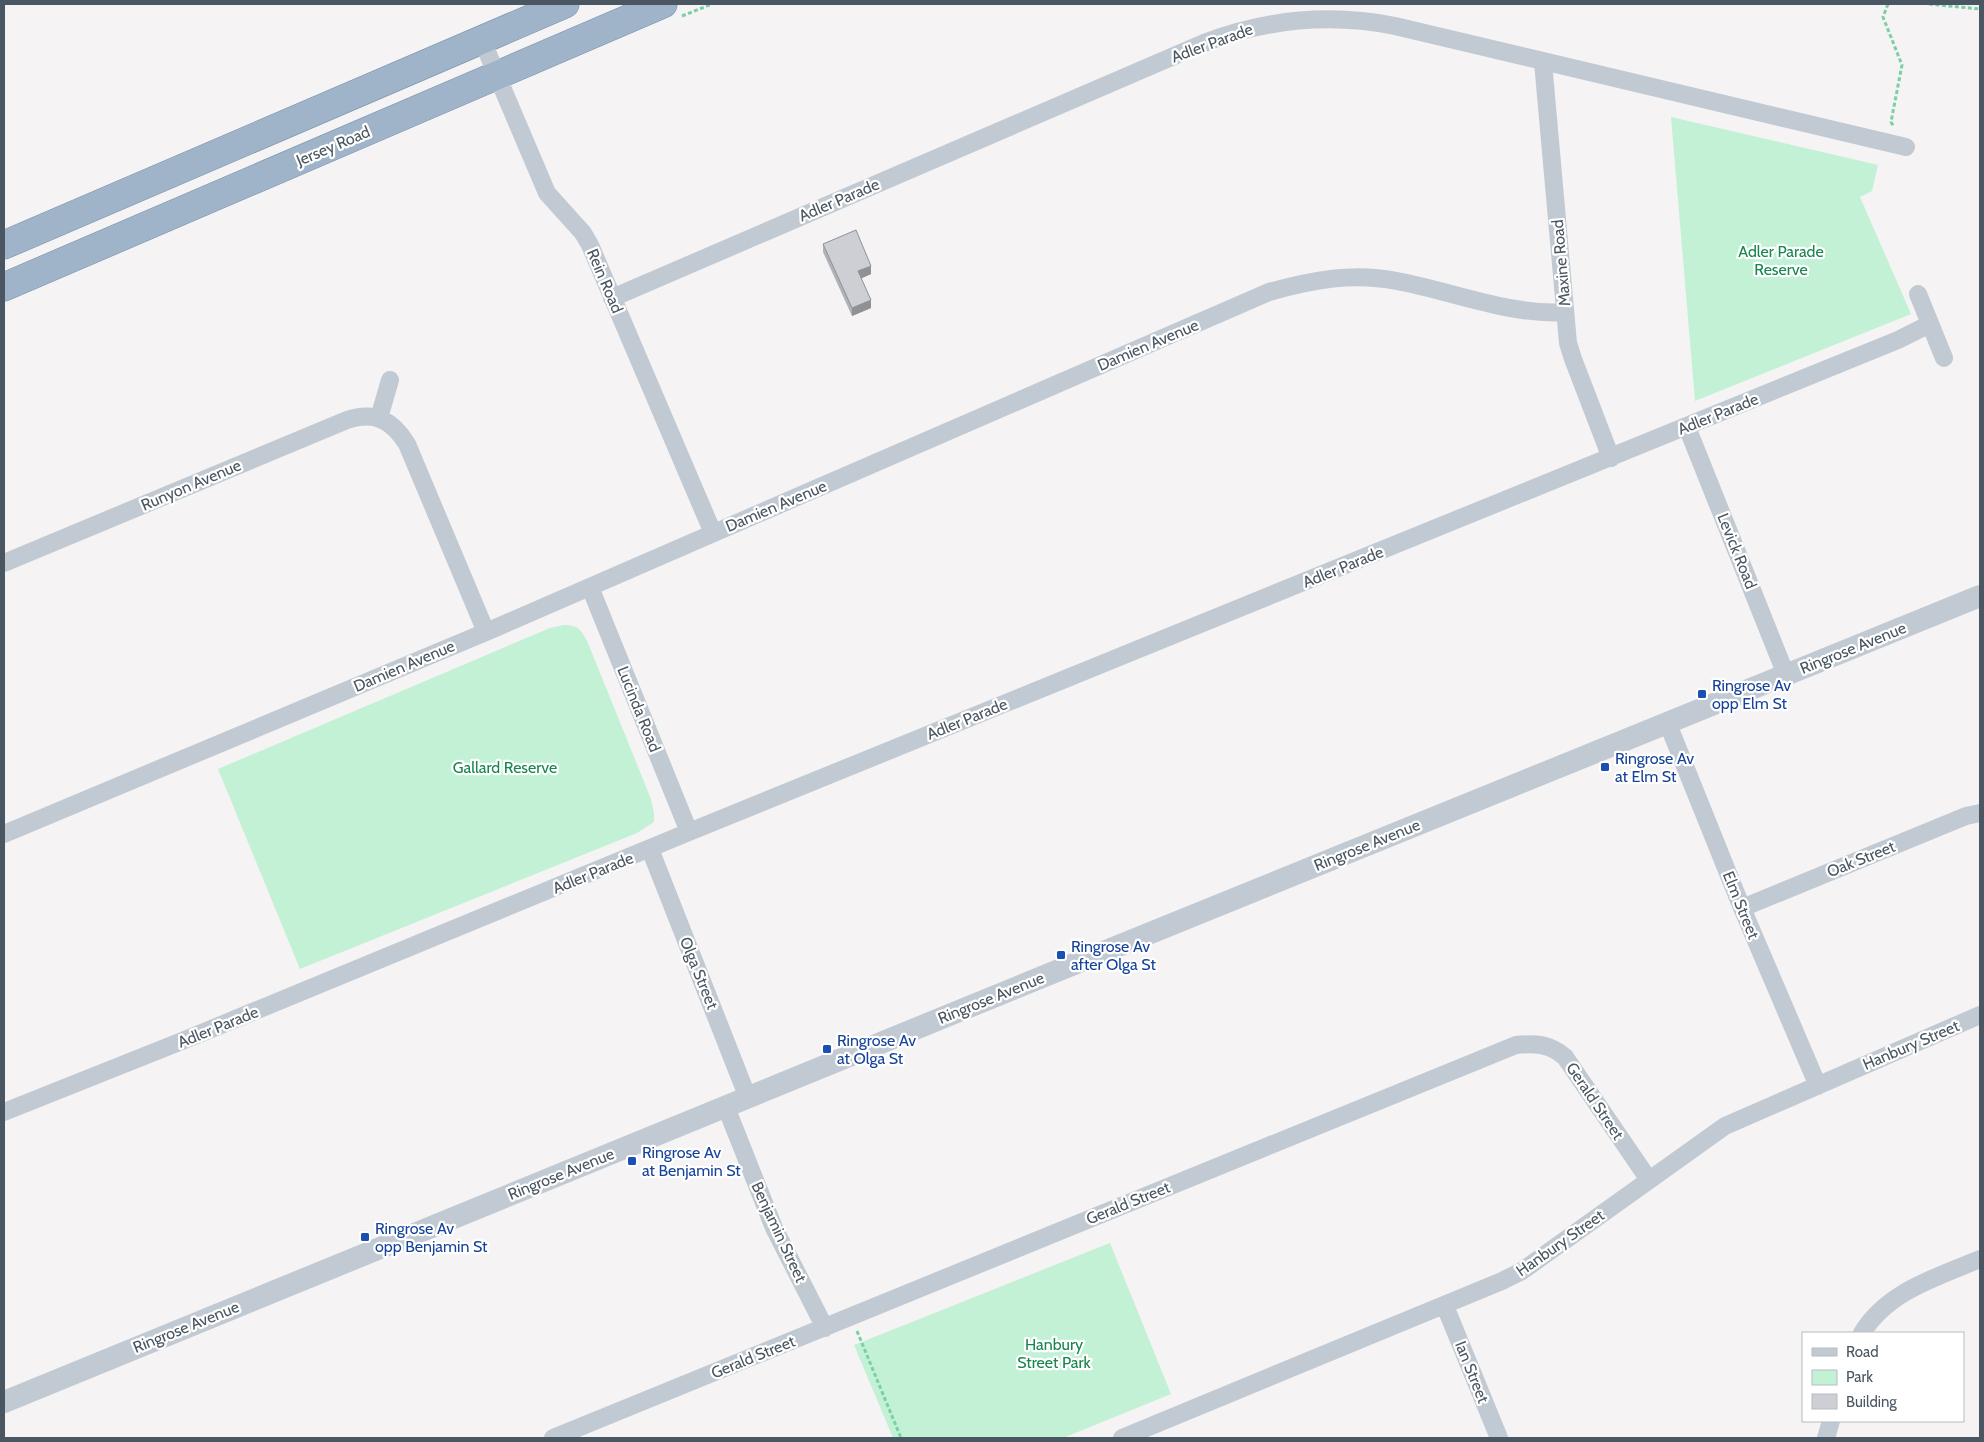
<svg xmlns="http://www.w3.org/2000/svg" width="1984" height="1442" viewBox="0 0 1984 1442" font-family="Cabin,sans-serif">
<style>
.green{fill:#c3f1d5}
.lines{fill:none;stroke-linecap:round;stroke-linejoin:round}
.trunk-casing{stroke:#7690ad;stroke-width:29}
.path{stroke:#7ad0a6;stroke-width:3;stroke-dasharray:4 2.5;stroke-linecap:butt}
.minor{stroke:#c1cad2;stroke-width:18}
.tertiary{stroke:#c1cad2;stroke-width:22}
.trunk{stroke:#9fb4c9;stroke-width:28}
.wall{fill:#b0b2b7}
.shaded-wall{fill:#909195}
.building{fill:#cdcfd5;stroke:#909195}
.transit-dot{fill:#1a4fb4;stroke:#fff;stroke-width:2}
.labels{text-anchor:middle;dominant-baseline:central;stroke-width:4.5;stroke-linejoin:round;paint-order:stroke}
.street-label{font-size:16px;fill:#4a5661;stroke:#fff}
.park-label{font-size:16px;fill:#17864f;stroke:#fff}
.transit-label{font-size:16px;fill:#164399;stroke:#fff;text-anchor:start}
</style>
<rect width="100%" height="100%" fill="#f5f3f3"/>
<path class="green" d="M 1671,117 L 1878,165 L 1872,191 L 1860,197 L 1911,314 L 1695,401 Z
M 564,625 C 579,625 582,631 588,643 L 651,799 L 654,813 L 654,822 L 637,833 L 300,969 L 218,769 L 550,628 Z
M 1110,1243 L 1171,1394 L 1063,1438 L 893,1438 L 854,1345 Z"/>
<g class="lines">
<g class="trunk-casing">
<path id="trunk" d="M 4,245 L 565,4
M 4,287 L 663,4"/>
</g>
<path class="path" d="M 1888,4 L 1883,17 L 1902,65 L 1891,122 L 1894,127
M 1929,4 L 1980,9
M 682,16 L 712,4
M 857,1331 L 901,1438"/>
<path class="minor" d="M 482,40 L 547,193 L 583,233 L 590,245 L 713,533
M 1543,62 L 1568,343 L 1573,359 L 1611,458
M 1918,294 L 1944,358
M 612,298 L 1204,43 C 1267,19 1330,13 1395,26 L 1906,147
M 379,418 L 390,380
M 1687,427 L 1786,675
M 4,563 L 347,420 C 375,411 392,420 407,444 L 486,632
M 590,587 L 689,832
M 1668,724 L 1742,908 L 1818,1086
M 4,834 L 486,632 L 1269,292 C 1312,280 1353,272 1397,281 C 1451,291 1511,316 1565,312
M 650,849 L 748,1098
M 1742,908 L 1966,816 L 1980,813
M 726,1107 L 774,1228 L 825,1328
M 4,1112 L 187,1039 L 689,832 L 1898,340 L 1930,324
M 1445,1306 L 1499,1438
M 1862,1333 C 1888,1291 1937,1277 1980,1259
M 553,1438 L 1516,1045 C 1536,1043 1550,1044 1565,1057 L 1649,1180
M 1122,1438 L 1502,1281 L 1522,1271 L 1725,1126 L 1980,1015
M 1826,1438 L 1831,1421"/>
<path class="tertiary" d="M 4,1402 L 1042,977 L 1980,596"/>
<use href="#trunk" class="trunk"/>
</g>
<path class="wall" d="M 823,244 L 871,274 L 861,278 L 871,308 L 852,316 L 823,252 Z"/>
<path class="shaded-wall" d="M 871,266 L 871,274 L 858,280 L 858,271 Z
M 871,300 L 871,308 L 852,316 L 852,308 Z"/>
<path class="building" d="M 856,230 L 871,266 L 858,271 L 871,300 L 852,308 L 823,244 Z"/>
<g class="transit-dot">
<rect x="1697" y="689" width="10" height="10" rx="2.5"/>
<rect x="1600" y="762" width="10" height="10" rx="2.5"/>
<rect x="1056" y="950" width="10" height="10" rx="2.5"/>
<rect x="822" y="1044" width="10" height="10" rx="2.5"/>
<rect x="627" y="1156" width="10" height="10" rx="2.5"/>
<rect x="360" y="1232" width="10" height="10" rx="2.5"/>
</g>
<g class="labels">
<g class="street-label">
<text transform="translate(1212 43) rotate(-20)">Adler Parade</text>
<text transform="translate(333 146) rotate(-23)">Jersey Road</text>
<text transform="translate(839 200) rotate(-23)">Adler Parade</text>
<text transform="translate(1561 263) rotate(-95)">Maxine Road</text>
<text transform="translate(605 281) rotate(67)">Rein Road</text>
<text transform="translate(1148 345) rotate(-23)">Damien Avenue</text>
<text transform="translate(1718 414) rotate(-22)">Adler Parade</text>
<text transform="translate(191 485) rotate(-23)">Runyon Avenue</text>
<text transform="translate(776 506) rotate(-23)">Damien Avenue</text>
<text transform="translate(1737 551) rotate(68)">Levick Road</text>
<text transform="translate(1343 567) rotate(-22)">Adler Parade</text>
<text transform="translate(1853 648) rotate(-22)">Ringrose Avenue</text>
<text transform="translate(404 666) rotate(-23)">Damien Avenue</text>
<text transform="translate(639 709) rotate(68)">Lucinda Road</text>
<text transform="translate(967 719) rotate(-22)">Adler Parade</text>
<text transform="translate(1367 845) rotate(-22)">Ringrose Avenue</text>
<text transform="translate(1861 859) rotate(-22)">Oak Street</text>
<text transform="translate(593 873) rotate(-22)">Adler Parade</text>
<text transform="translate(1741 905) rotate(68)">Elm Street</text>
<text transform="translate(699 973) rotate(68)">Olga Street</text>
<text transform="translate(991 998) rotate(-22)">Ringrose Avenue</text>
<text transform="translate(218 1027) rotate(-22)">Adler Parade</text>
<text transform="translate(1911 1045) rotate(-23)">Hanbury Street</text>
<text transform="translate(1595 1101) rotate(56)">Gerald Street</text>
<text transform="translate(561 1174) rotate(-22)">Ringrose Avenue</text>
<text transform="translate(1128 1203) rotate(-22)">Gerald Street</text>
<text transform="translate(779 1232) rotate(65)">Benjamin Street</text>
<text transform="translate(1560 1243) rotate(-35)">Hanbury Street</text>
<text transform="translate(186 1327) rotate(-22)">Ringrose Avenue</text>
<text transform="translate(753 1357) rotate(-22)">Gerald Street</text>
<text transform="translate(1472 1372) rotate(68)">Ian Street</text>
</g>
<g class="park-label">
<text x="1781" y="251">Adler Parade<tspan x="1781" dy="18">Reserve</tspan></text>
<text x="505" y="767">Gallard Reserve</text>
<text x="1054" y="1344">Hanbury<tspan x="1054" dy="18">Street Park</tspan></text>
</g>
<g class="transit-label">
<text x="1712" y="685">Ringrose Av<tspan x="1712" dy="18">opp Elm St</tspan></text>
<text x="1615" y="758">Ringrose Av<tspan x="1615" dy="18">at Elm St</tspan></text>
<text x="1071" y="946">Ringrose Av<tspan x="1071" dy="18">after Olga St</tspan></text>
<text x="837" y="1040">Ringrose Av<tspan x="837" dy="18">at Olga St</tspan></text>
<text x="642" y="1152">Ringrose Av<tspan x="642" dy="18">at Benjamin St</tspan></text>
<text x="375" y="1228">Ringrose Av<tspan x="375" dy="18">opp Benjamin St</tspan></text>
</g>
</g>
<rect width="1984" height="1442" fill="none" stroke="#4a5661" stroke-width="10"/>
<rect x="1802" y="1332" width="162" height="90" fill="#ffffff" stroke="#b7bbc0"/>
<rect x="1812" y="1348" width="25" height="8" fill="#c1cad2" stroke="#b7bbc0"/>
<text x="1846" y="1357" font-size="15" fill="#4a5661">Road</text>
<rect x="1812" y="1370" width="25" height="15" fill="#c3f1d5" stroke="#b7bbc0"/>
<text x="1846" y="1382" font-size="15" fill="#4a5661">Park</text>
<rect x="1812" y="1394" width="25" height="15" fill="#cdcfd5" stroke="#b7bbc0"/>
<text x="1846" y="1407" font-size="15" fill="#4a5661">Building</text>
</svg>
